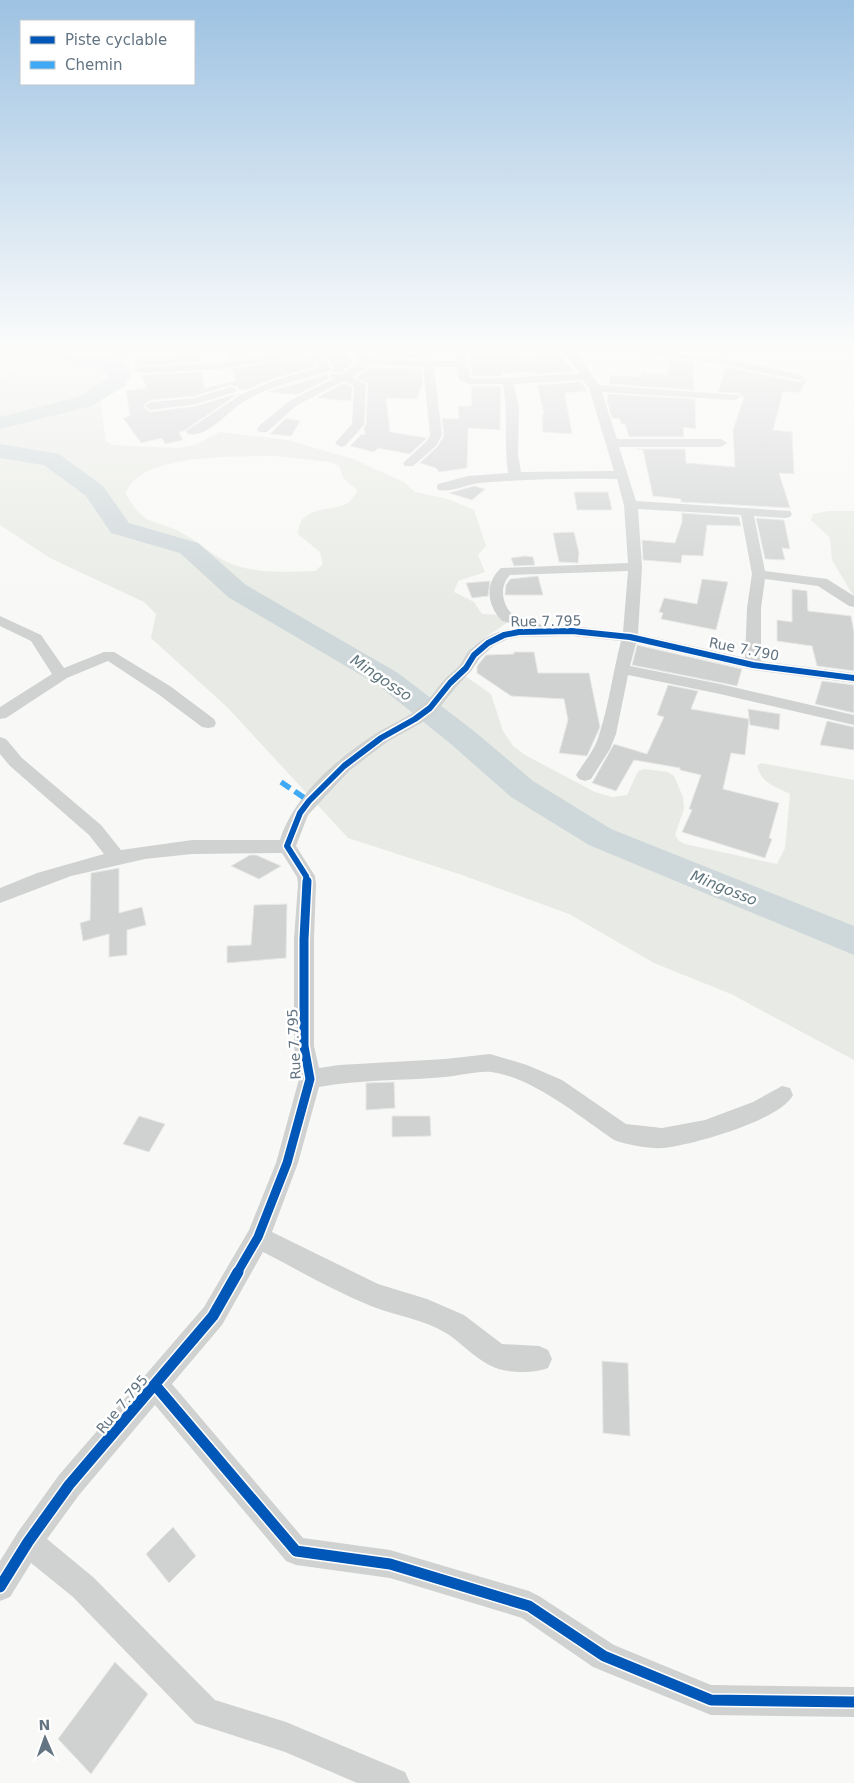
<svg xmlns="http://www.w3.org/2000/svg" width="854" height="1783" viewBox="0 0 854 1783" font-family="'DejaVu Sans',sans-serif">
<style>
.green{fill:#e8ebe5;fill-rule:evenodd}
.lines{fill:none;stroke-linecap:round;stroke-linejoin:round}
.river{fill:#ced7d9;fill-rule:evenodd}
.building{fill:#d0d2d2;stroke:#e8e8e6}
.street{fill:#d0d2d2;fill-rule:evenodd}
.quiet{stroke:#3fa9f5;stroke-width:5.5;stroke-dasharray:11 5.5;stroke-linecap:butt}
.cycleway-far2-casing{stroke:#fff;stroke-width:9}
.cycleway-far1-casing{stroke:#fff;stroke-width:12}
.cycleway-casing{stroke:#fff;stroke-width:14}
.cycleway-far2{stroke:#0057b8;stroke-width:6}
.cycleway-far1{stroke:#0057b8;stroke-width:9}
.cycleway{stroke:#0057b8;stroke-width:11}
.labels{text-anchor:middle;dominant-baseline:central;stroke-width:5;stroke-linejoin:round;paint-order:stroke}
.street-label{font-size:14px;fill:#637482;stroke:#fff}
.water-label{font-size:15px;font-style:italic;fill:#5e747c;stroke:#fff}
</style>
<rect width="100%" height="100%" fill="#f8f8f7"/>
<path class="green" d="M 0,351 L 119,351 L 133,375 L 123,387 L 104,394 L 100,399 L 106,441 L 113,445 L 179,448 L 195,445 L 220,432 L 288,440 L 353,459 L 404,482 L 415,492 L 448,499 L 474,510 L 486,546 L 478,555 L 485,572 L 458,581 L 454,592 L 474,602 L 482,614 L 503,615 L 508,622 L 473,646 L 458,671 L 491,694 L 503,731 L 513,746 L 525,755 L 595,792 L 612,797 L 627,795 L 638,771 L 645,769 L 668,772 L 674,776 L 683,797 L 684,809 L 675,835 L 679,841 L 685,844 L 777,864 L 785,848 L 790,794 C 774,786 762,784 757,766 L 761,763 L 854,780 L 854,1060 L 731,994 L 654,963 L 569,914 L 462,875 L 348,838 L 228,708 L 151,638 L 156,614 L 144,602 L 50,558 L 0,525 L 0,380 L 11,369 L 8,357 ZM 275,456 L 331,462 L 339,466 L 343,478 L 356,489 L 357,492 C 354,495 352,499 349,502 C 331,514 300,503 298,534 L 320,552 L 323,564 L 315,571 C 289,572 257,574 232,564 C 213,557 198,540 180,532 C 149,517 146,528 126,494 C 137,452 241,457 275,456 Z
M 829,511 L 854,511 L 854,597 L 832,560 L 830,538 L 811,520 L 813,514 Z"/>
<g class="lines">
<path class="river" d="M 53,351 L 74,351 L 78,355 L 104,354 L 115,357 L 118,362 L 130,374 L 126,385 L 92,406 L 0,429 L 0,417 L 78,397 L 109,378 L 110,376 L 98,366 C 79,367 66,369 53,351 Z
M 0,444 L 59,454 L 103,486 L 129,523 L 198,543 L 246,585 L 398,673 L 474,731 L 533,781 L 611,829 L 854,926 L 854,955 L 589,845 L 511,797 L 452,745 L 378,685 L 228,597 L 180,553 L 111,533 L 86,496 L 44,465 L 0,458 Z"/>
</g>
<path class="building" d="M 198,351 L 200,362 L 136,366 L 133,359 Z
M 226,351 L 276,351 L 229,360 Z
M 339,351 L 340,353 L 348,352 L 353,364 L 340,372 L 331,373 L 334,368 L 322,352 Z
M 376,351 L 433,351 L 431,359 L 370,357 Z
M 521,351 L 522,355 L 556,352 L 574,371 L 535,374 L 534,372 L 502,373 L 502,376 L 472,376 L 468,352 Z
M 309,356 L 316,366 L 269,380 L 246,390 L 239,389 L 237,386 L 237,387 L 230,385 L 195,396 L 151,400 L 144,404 L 144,408 L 151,412 L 196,406 L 236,394 L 235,396 L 184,431 L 179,432 L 183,440 L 165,444 L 162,438 L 141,443 L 123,418 L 130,416 L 126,391 L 147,388 L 141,375 L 202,372 L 205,388 L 236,381 L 232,369 Z
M 670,359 L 693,362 L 694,390 L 609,384 L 610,375 L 640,377 L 642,372 L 667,375 Z
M 371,367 L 421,369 L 423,382 L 417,399 L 386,398 L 390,432 L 427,438 L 410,454 L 378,448 L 374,452 L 350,446 L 362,434 L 365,435 L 364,428 L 366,425 L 368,384 L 356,377 Z
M 726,367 L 799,382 L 807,378 L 800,393 L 789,391 L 787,393 L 783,392 L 773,430 L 792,432 L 794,474 L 779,473 L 790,508 L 681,502 L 681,499 L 653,496 L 643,450 L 637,449 L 685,449 L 686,463 L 735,467 L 733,430 L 744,397 L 739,393 L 718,392 Z
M 331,373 L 328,376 L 330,378 L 296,395 L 267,392 Z
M 581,382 L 587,391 L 565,393 L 572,434 L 543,432 L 542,415 L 544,414 L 537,385 Z
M 344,383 L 352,387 L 351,401 L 316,398 Z
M 471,386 L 501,386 L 500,430 L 468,428 L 467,468 L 439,472 L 436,468 L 420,463 L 437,447 L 444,436 L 442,418 L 459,419 L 458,406 L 472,406 Z
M 608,394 L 695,399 L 696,429 L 683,427 L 684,437 L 629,437 L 625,424 L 621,424 L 620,419 L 612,418 L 607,401 Z
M 286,418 L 300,421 L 291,436 L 270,434 Z
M 474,486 L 485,489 L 472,500 L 449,493 Z
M 574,492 L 608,492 L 612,510 L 577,510 Z
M 682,513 L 739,517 L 741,526 L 707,525 L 703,556 L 682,555 L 681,563 L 643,560 L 642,540 L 675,543 L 682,522 Z
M 756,518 L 784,520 L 790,549 L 782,548 L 785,560 L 765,559 Z
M 574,532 L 579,553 L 578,563 L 559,562 L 553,533 Z
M 525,556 L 533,557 L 535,565 L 514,566 L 511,558 Z
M 538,576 L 543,595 L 505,595 L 506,585 L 510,579 Z
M 702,579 L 728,582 L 716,630 L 661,619 L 663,613 L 659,612 L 664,598 L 697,604 Z
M 490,581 L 488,596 L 472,598 L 466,583 Z
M 792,589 L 807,591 L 808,611 L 851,616 L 854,632 L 854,671 L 817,666 L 812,646 L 777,641 L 777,620 L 792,622 Z
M 637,645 L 742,669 L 737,686 L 632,665 Z
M 514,652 L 534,652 L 538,673 L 589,673 L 600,727 L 587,756 L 559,753 L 568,720 L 564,699 L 511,696 L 477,673 L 477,666 L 486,655 L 514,654 Z
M 822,681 L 854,685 L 854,713 L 815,704 Z
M 668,685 L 698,691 L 691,709 L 749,719 L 745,755 L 731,753 L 723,789 L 779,803 L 769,838 L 772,839 L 765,858 L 682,832 L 692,810 L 689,809 L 701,775 L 680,770 L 680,768 L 634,760 L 616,791 L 592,783 L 614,744 L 647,754 L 664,717 L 657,715 Z
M 748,709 L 780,714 L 779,730 L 750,725 Z
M 827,721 L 854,727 L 854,750 L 820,745 Z
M 250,855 L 256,855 L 281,866 L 259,879 L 231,866 Z
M 119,868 L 119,913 L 142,907 L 146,925 L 127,930 L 127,955 L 109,957 L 109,934 L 83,941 L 80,923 L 90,920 L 91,873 Z
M 287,904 L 286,958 L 227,963 L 227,946 L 251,945 L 254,905 Z
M 394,1082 L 395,1108 L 366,1110 L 366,1083 Z
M 139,1116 L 165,1124 L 149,1152 L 123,1144 Z
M 392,1116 L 430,1116 L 431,1136 L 392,1137 Z
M 602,1361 L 628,1363 L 630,1436 L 603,1433 Z
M 173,1527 L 196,1556 L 169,1583 L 146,1554 Z
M 115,1662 L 148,1694 L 91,1774 L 58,1739 Z"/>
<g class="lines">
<path class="street" d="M 288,351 L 319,351 L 332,369 L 330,371 C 300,380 266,387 240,404 C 226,414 206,438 188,434 L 186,431 L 240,395 L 270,382 L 319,367 L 310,354 L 220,369 L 139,373 L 133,370 L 139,367 L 220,363 Z
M 356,351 L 367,351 L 369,359 L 455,361 L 456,351 L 466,351 L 467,364 L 471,378 L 508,378 L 579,373 L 564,351 L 575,351 L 599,385 L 739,395 L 741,397 L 735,400 L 602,392 L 617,439 L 721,439 L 727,443 L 721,447 L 619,447 L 636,501 L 790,511 L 792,514 L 790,517 L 785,518 L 754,516 L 765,571 L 827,579 L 854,596 L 854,607 L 849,606 L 818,586 L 765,579 L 761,608 L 761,661 L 854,673 L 854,683 L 753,670 L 636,643 L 630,666 L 720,684 L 854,715 L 854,725 L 720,694 L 628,675 L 616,734 L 610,749 L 591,779 L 585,781 L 579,779 L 576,775 C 584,762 595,750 599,735 C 609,705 613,671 621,641 L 572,636 L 519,637 L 508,639 L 493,646 L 480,658 L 471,671 L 456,687 L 436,712 L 421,723 L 387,742 L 350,770 L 308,815 L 296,846 L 315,876 L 316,884 L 314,939 L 314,1046 L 319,1068 L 339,1065 L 445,1059 L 490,1054 L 527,1065 L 562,1080 L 626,1124 L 662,1128 L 705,1120 L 753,1102 L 782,1086 L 790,1088 L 793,1095 C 781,1120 692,1145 664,1148 C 649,1149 628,1145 614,1140 C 580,1117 532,1077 491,1072 C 476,1071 459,1076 445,1077 C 403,1081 360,1079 319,1087 L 298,1163 L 272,1232 L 378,1284 L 427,1299 L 464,1315 L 502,1344 L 539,1346 L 548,1350 L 552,1359 L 548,1368 C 536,1373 517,1373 503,1370 C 480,1365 465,1345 446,1333 C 423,1319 396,1316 371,1306 C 334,1291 298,1270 263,1252 L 222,1325 L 172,1384 L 303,1538 L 390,1550 L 529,1591 L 539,1596 L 614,1645 L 711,1685 L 854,1687 L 854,1717 L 711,1715 L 593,1667 L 522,1618 L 390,1578 L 296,1565 L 286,1561 L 155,1405 L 79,1495 L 47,1539 L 93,1577 L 215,1700 L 286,1722 L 405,1772 L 410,1783 L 357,1783 L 285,1752 L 195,1723 L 73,1597 L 31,1563 L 10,1597 L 0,1601 L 0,1561 L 18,1532 L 59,1475 L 204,1307 L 249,1230 L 276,1163 L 299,1079 L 294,1046 L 294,939 L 298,884 L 297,877 L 282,853 L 192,854 L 145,859 L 71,876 L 0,903 L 0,888 L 37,873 L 104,854 L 89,835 L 10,766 L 0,754 L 0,737 L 6,739 L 22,758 L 101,825 L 121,850 L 192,840 L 280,840 C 294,795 337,759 375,734 C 391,724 410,717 424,704 C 431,698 437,688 443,681 C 448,675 455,671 460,665 C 463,661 465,656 468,652 C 482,636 505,628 526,627 L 502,621 C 487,605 484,584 501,568 L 628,563 L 624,505 L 617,479 C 571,478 526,479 480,483 C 467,484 451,493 438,490 L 437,487 L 438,484 L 468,476 L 508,473 C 504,443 508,414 503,384 L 469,384 L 458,379 L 456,367 L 434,367 L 442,435 L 436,446 L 413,466 L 405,466 L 403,463 L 427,441 L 430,435 L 423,367 L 370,365 L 352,377 L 366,384 L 364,425 L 345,446 L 341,447 L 335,443 L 352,424 L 354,386 L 344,381 L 297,405 L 267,432 L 259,432 L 257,429 L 259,426 L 289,401 L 333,379 L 330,376 L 332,374 L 341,374 L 359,363 L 356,360 ZM 583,380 L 589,388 L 614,471 L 521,472 L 518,455 L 519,407 L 514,384 ZM 638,509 L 741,515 L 752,574 L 747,608 L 745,658 L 638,634 L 642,567 ZM 628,571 L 623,632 L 572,626 L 543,627 L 534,619 L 512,614 C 502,604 499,586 510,575 Z
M 638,351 C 693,351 745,363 799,374 L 805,377 L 799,380 L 716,363 L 643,354 Z
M 231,387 L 235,388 L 237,390 L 235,392 L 196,404 L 151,410 L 145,406 L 151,402 L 195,398 Z
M 0,616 L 41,635 L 64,668 L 104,652 L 114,652 L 170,686 L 214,719 L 216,723 L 214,727 L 208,728 L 202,727 L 158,694 L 108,661 L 67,678 L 6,718 L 0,719 L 0,707 L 52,674 L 31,641 L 0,626 Z"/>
<path class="quiet" d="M 281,782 L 309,801"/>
<g class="cycleway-far2-casing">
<path id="cycleway-far2" d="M 307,882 L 306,876 L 287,846 L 300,813 L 309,801 L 344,766 L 381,738 L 415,719 L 430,708 L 450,683 L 466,668 L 474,655 L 488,643 L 504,635 L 519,632 L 572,631 L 630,637 L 753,665 L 854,678"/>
</g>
<g class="cycleway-far1-casing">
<path id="cycleway-far1" d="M 237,1273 L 258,1237 L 287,1163 L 310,1079 L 304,1046 L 304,939 L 307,881"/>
</g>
<g class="cycleway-casing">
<path id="cycleway" d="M 155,1385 L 296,1551 L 390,1564 L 529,1606 L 604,1656 L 711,1700 L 854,1702
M 0,1587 L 28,1542 L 69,1485 L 213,1316 L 238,1272"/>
</g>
<use href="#cycleway-far2" class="cycleway-far2"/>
<use href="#cycleway-far1" class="cycleway-far1"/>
<use href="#cycleway" class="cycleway"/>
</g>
<linearGradient id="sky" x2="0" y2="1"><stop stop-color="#9dc2e2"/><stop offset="0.58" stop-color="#fcfcfb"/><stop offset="1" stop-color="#fcfcfb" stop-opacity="0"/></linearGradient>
<rect width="854" height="601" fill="url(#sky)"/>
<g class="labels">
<g class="street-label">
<text transform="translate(546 621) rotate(-1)">Rue 7.795</text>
<text transform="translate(744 649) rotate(11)">Rue 7.790</text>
<text transform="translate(294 1044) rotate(-93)">Rue 7.795</text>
<text transform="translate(122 1404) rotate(-50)">Rue 7.795</text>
</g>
<g class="water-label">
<text transform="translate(381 678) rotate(34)">Mingosso</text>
<text transform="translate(724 888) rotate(22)">Mingosso</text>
</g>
</g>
<rect x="20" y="20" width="175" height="65" fill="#ffffff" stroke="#c1c7cd"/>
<rect x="30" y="36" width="25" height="8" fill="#0057b8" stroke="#c1c7cd"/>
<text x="65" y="45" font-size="15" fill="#637482">Piste cyclable</text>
<rect x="30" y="61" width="25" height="8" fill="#3fa9f5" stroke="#c1c7cd"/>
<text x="65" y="70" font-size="15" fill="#637482">Chemin</text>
<g transform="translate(45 1738) rotate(358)" stroke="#ffffff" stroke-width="4" paint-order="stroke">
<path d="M0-4L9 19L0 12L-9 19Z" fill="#637482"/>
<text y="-8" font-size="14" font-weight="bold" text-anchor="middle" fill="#637482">N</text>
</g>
</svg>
